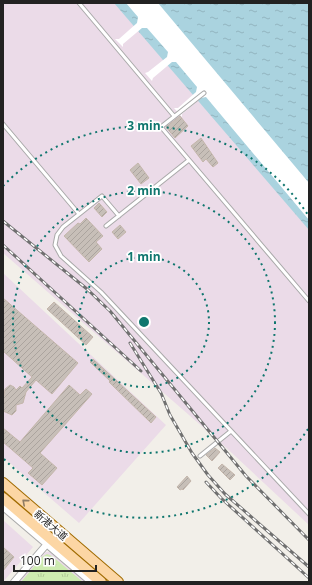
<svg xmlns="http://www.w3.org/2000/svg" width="312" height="585" viewBox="0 0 312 585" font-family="'Open Sans','Noto Sans SC',sans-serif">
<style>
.industrial{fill:#ebdbe8}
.grass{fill:url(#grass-tufts)}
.water{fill:url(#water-ripples)}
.pier{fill:#fff}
.building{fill:url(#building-hatch);stroke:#c4b6ab}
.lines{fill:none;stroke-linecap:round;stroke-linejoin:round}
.lane-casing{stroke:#a9a9a9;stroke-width:5}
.street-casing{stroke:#a9a9a9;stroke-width:8}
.primary-casing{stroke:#a06b00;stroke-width:12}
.lane{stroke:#fff;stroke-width:3}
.street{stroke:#fff;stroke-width:6}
.primary{stroke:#fcd6a4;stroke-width:10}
.rail-casing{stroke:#707070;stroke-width:3}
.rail{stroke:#fff;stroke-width:1.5;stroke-dasharray:4.5;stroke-linecap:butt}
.oneway{stroke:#8f7c63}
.ring{fill:none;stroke:#0f766e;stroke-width:2;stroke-dasharray:2 4}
.labels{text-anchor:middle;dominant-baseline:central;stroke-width:3.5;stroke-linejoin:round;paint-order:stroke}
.street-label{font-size:10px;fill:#222;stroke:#fff}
.centre{fill:#0f766e;stroke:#fff;stroke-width:2}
.ring-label{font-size:12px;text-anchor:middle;font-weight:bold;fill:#0f766e;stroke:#fff;stroke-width:3.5;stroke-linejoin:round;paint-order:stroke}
</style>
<defs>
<pattern id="grass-tufts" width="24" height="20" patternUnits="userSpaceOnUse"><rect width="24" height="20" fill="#cdebb0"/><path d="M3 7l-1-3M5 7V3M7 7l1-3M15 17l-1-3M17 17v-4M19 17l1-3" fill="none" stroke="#b0c997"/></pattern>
<pattern id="water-ripples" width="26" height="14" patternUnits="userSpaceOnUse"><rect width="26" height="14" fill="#aad3df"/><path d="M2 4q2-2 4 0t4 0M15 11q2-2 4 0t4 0" fill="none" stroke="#92b5bf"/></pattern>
<pattern id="building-hatch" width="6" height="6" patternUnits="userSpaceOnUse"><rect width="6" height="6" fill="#c7bfb8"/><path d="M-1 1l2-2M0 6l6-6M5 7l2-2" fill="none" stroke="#aba49e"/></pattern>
</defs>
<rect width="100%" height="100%" fill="#f2efe9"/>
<path class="industrial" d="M 3,3 L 163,3 L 309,179 L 309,525 L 220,442 L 3,253 Z
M 3,273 L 166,425 L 79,523 L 3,457 Z
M 3,520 L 33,547 L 3,582 Z
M 46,552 L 50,552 L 86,582 L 17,582 Z"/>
<path class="grass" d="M 47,554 L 52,556 L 83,582 L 21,582 L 42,557 Z"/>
<path class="water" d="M 114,3 L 309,3 L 309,230 Z"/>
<path class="pier" d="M 126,3 L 158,3 L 309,183 L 309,220 L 206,97 L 201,98 L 182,114 L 182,117 L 174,108 L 178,108 L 196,92 L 197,87 L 176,62 L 172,62 L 153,78 L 152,81 L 145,73 L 148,72 L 167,57 L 168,52 L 147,28 L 142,28 L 123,44 L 123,47 L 115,39 L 119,39 L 137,23 L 138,17 Z"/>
<path class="building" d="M 180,116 L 188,126 L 175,138 L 166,127 Z
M 201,138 L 218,163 L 213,167 L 206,159 L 203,162 L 191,146 Z
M 138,163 L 149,178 L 141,184 L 130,170 Z
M 99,203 L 107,212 L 102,217 L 94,208 Z
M 86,218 L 103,236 L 96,242 L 102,249 L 89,262 L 64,236 L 78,223 L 80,224 Z
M 120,225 L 126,232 L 118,239 L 112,232 Z
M 3,298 L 78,363 L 52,394 L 36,380 L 26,392 L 23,403 L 16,405 L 16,411 L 12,415 L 3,411 L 3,396 L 4,396 L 5,389 L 10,385 L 14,387 L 16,390 L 20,386 L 22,388 L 32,377 L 3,351 Z
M 54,302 L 93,337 L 86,345 L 47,309 Z
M 93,359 L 156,417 L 151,423 L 109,382 L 110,381 L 90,362 Z
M 69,385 L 80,395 L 86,389 L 92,394 L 40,453 L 57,468 L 42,485 L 28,473 L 33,468 L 3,442 L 3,428 L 20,442 Z
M 215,448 L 220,452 L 212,461 L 206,455 Z
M 222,464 L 235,475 L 230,480 L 218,468 Z
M 187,476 L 191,481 L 183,490 L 182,489 L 180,490 L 177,487 Z
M 3,547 L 14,557 L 3,571 Z"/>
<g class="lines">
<g class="lane-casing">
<path id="lane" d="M 79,3 L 174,116
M 204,93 L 161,127 L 309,301
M 3,124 L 79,214
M 119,216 L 102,196 L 63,227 L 57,235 L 55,245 L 61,256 L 101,292 L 309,514
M 106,226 L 189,160
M 200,456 L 231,431"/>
</g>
<g class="street-casing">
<path id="street" d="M 3,507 L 91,582
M 14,582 L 47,544"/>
</g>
<g class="primary-casing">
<path id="primary" d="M 3,483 L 118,582
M 3,498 L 101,582"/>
</g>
<use href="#lane" class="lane"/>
<use href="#street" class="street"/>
<use href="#primary" class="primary"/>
<g class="rail-casing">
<path id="rail" d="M 3,221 L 87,289 L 110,311 L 246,476 L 309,540
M 3,245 L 141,371
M 130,343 L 161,393 L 170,415 L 192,453 L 208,475 L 225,494 L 309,567
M 206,482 L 221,498 L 309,578"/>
</g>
<use href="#rail" class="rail"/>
</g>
<defs><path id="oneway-chevron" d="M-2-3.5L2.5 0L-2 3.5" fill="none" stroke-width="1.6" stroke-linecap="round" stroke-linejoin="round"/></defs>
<use class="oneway" href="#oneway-chevron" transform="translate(25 502) rotate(-139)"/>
<g class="ring">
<circle cx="144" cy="322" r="65"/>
<circle cx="144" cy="322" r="131"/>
<path d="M308 429A196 196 0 0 1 3 458M3 186A196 196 0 0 1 308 215"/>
</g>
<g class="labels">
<g class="street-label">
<text transform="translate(51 525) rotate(41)">新港大道</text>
</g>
</g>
<circle cx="144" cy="322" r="6" class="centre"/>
<g class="ring-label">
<text x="144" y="130">3 min</text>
<text x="144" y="195">2 min</text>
<text x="144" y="261">1 min</text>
</g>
<rect width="312" height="585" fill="none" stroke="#222222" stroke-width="8"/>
<path d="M14 565v6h82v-6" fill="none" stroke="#222222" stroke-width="2"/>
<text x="20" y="565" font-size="12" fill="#222222" stroke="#ffffff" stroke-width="3" paint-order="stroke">100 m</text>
</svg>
